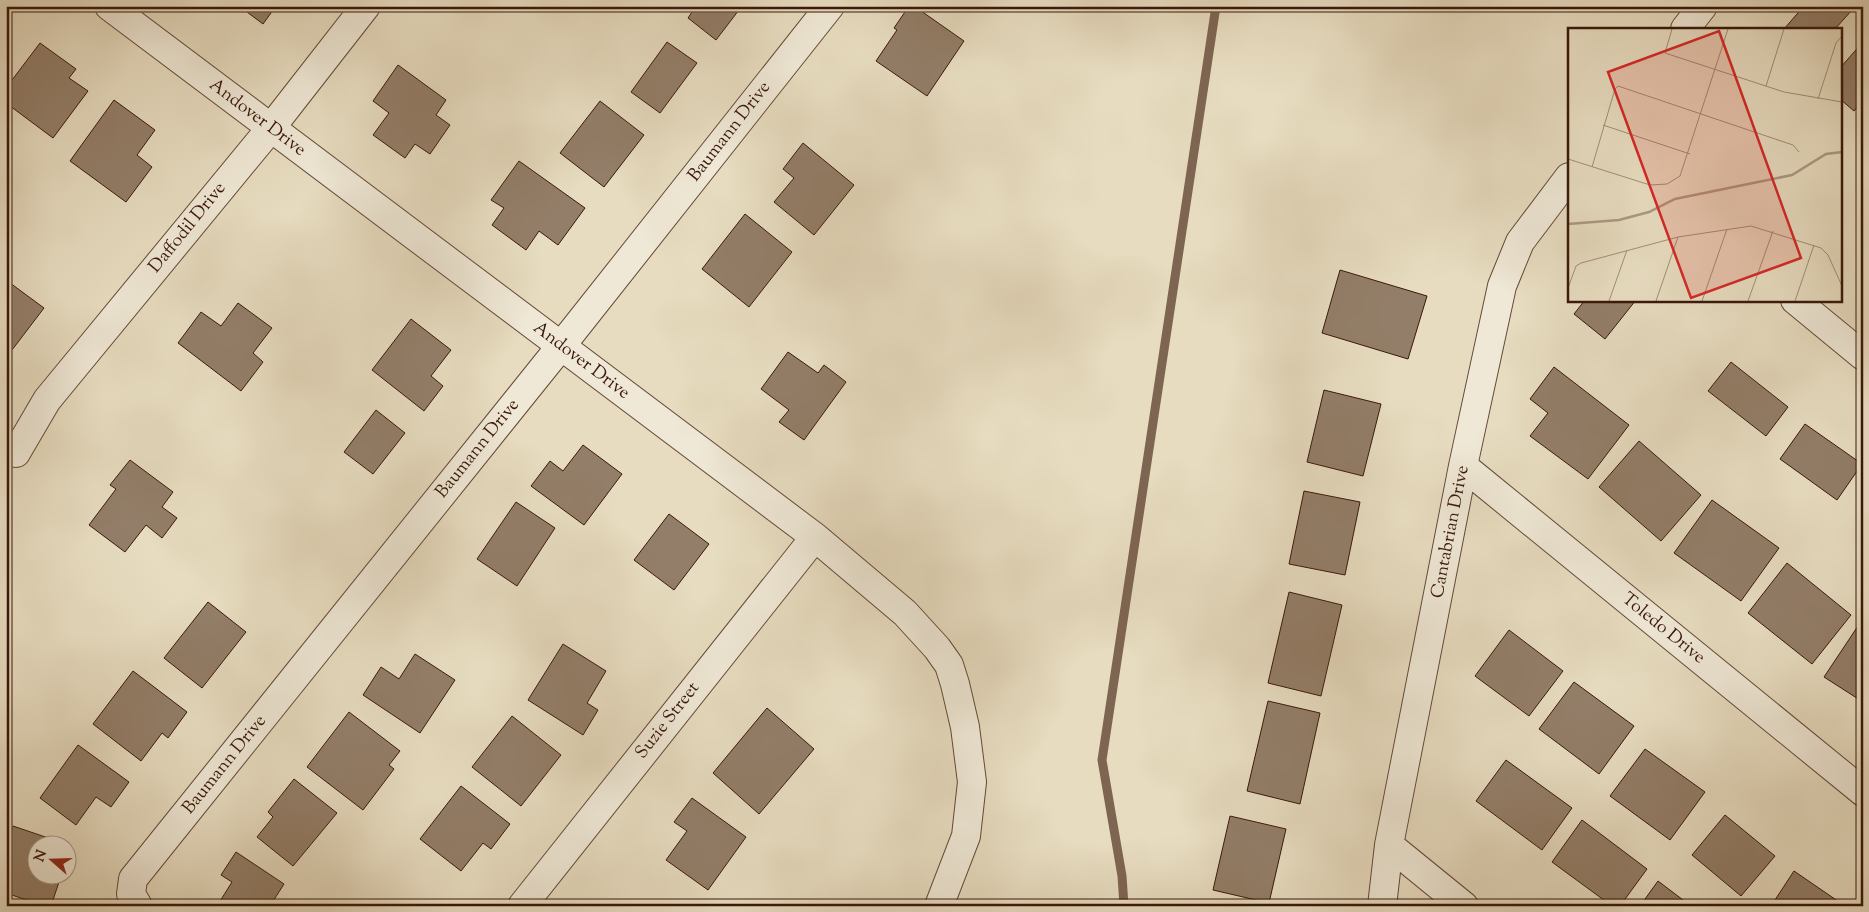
<svg xmlns="http://www.w3.org/2000/svg" width="1869" height="912" viewBox="0 0 1869 912" font-family="'Sorts Mill Goudy',serif">
<style>
.lines{fill:none;stroke-linecap:round;stroke-linejoin:round}
.stream{stroke:#7e6552;stroke-width:9}
.building{fill:#937e69;stroke:#39180b}
.minor-casing{stroke:#644938;stroke-width:30}
.minor{stroke:#efe8d6;stroke-width:28}
.labels{text-anchor:middle;dominant-baseline:central;stroke-width:5;stroke-linejoin:round;paint-order:stroke}
.street-label{font-size:18px;fill:#39180b;stroke:#efe8d6}
.inset-river{fill:none;stroke:#ac9982;stroke-width:2.5}
.inset-road{fill:none;stroke:#a18e78;stroke-width:1}
.view{fill:#d62828;fill-opacity:0.15;stroke:#d62828;stroke-width:2.5}
.inset-edge{fill:none;stroke:#39180b;stroke-width:2.5}
</style>
<rect width="100%" height="100%" fill="#e7dcc0"/>
<filter id="stains"><feTurbulence type="fractalNoise" baseFrequency=".004" numOctaves="4"/><feColorMatrix values="0 0 0 0 .2 0 0 0 0 .09 0 0 0 0 .02 0 0 0 .5 -.17"/></filter>
<radialGradient id="worn" r=".72"><stop offset=".6" stop-color="#630" stop-opacity="0"/><stop offset="1" stop-color="#630" stop-opacity=".3"/></radialGradient>
<g class="lines">
<path class="stream" d="M 1124,906 L 1122,876 L 1102,760 L 1216,6"/>
</g>
<path class="building" d="M 239,6 L 276,6 L 263,24 Z
M 696,6 L 742,6 L 716,40 L 688,18 Z
M 909,6 L 914,6 L 964,41 L 927,96 L 876,61 L 897,30 L 894,28 Z
M 1804,6 L 1850,6 L 1853,9 L 1835,29 L 1784,29 Z
M 667,42 L 697,63 L 660,113 L 631,92 Z
M 1863,42 L 1863,100 L 1854,111 L 1840,99 L 1840,68 Z
M 40,43 L 76,69 L 69,78 L 88,91 L 53,138 L 6,103 L 6,88 Z
M 398,65 L 446,100 L 436,115 L 450,125 L 430,154 L 415,144 L 405,158 L 373,135 L 389,113 L 373,101 Z
M 114,100 L 155,130 L 137,155 L 152,167 L 126,202 L 70,161 Z
M 600,101 L 644,135 L 604,187 L 560,153 Z
M 803,143 L 854,185 L 814,235 L 774,202 L 794,178 L 783,169 Z
M 519,161 L 585,208 L 558,245 L 539,231 L 526,250 L 492,225 L 504,208 L 491,200 Z
M 745,214 L 792,252 L 749,307 L 702,269 Z
M 1340,270 L 1427,296 L 1408,359 L 1322,333 Z
M 6,280 L 44,308 L 12,350 L 6,346 Z
M 1585,300 L 1636,300 L 1605,339 L 1574,314 Z
M 238,303 L 272,328 L 253,353 L 263,362 L 241,391 L 178,343 L 201,312 L 221,326 Z
M 411,319 L 451,350 L 431,376 L 443,386 L 424,411 L 372,370 Z
M 788,352 L 818,373 L 824,365 L 846,382 L 804,440 L 779,422 L 789,410 L 761,389 Z
M 1731,362 L 1788,407 L 1766,436 L 1708,391 Z
M 1554,367 L 1629,425 L 1588,479 L 1530,436 L 1548,413 L 1530,399 Z
M 1324,390 L 1381,404 L 1363,476 L 1307,462 Z
M 376,410 L 405,433 L 373,474 L 344,452 Z
M 1805,424 L 1862,464 L 1837,500 L 1780,459 Z
M 1639,441 L 1701,495 L 1661,541 L 1599,487 Z
M 583,445 L 622,474 L 584,525 L 531,486 L 550,461 L 563,471 Z
M 130,460 L 173,492 L 162,507 L 177,518 L 162,538 L 146,525 L 125,552 L 89,525 L 116,489 L 110,485 Z
M 1304,491 L 1360,502 L 1345,575 L 1289,564 Z
M 1712,500 L 1779,548 L 1741,601 L 1674,553 Z
M 516,502 L 555,528 L 517,586 L 477,559 Z
M 669,514 L 709,544 L 674,590 L 634,560 Z
M 1787,563 L 1851,615 L 1812,664 L 1748,613 Z
M 1289,592 L 1342,605 L 1321,696 L 1268,683 Z
M 208,602 L 246,632 L 202,688 L 164,658 Z
M 1860,623 L 1863,625 L 1863,702 L 1824,677 Z
M 1509,630 L 1563,671 L 1529,716 L 1475,676 Z
M 563,644 L 606,671 L 587,703 L 598,710 L 583,735 L 528,700 Z
M 415,654 L 455,680 L 420,733 L 363,695 L 381,667 L 399,679 Z
M 133,671 L 187,712 L 168,738 L 162,733 L 141,761 L 93,724 Z
M 1574,682 L 1634,726 L 1599,774 L 1539,729 Z
M 1268,701 L 1320,713 L 1300,804 L 1247,791 Z
M 767,708 L 814,749 L 759,814 L 713,773 Z
M 349,712 L 400,751 L 389,765 L 394,769 L 363,810 L 307,767 Z
M 512,716 L 561,755 L 521,806 L 472,767 Z
M 78,745 L 129,782 L 111,807 L 96,797 L 76,825 L 40,798 Z
M 1645,749 L 1705,792 L 1670,840 L 1610,796 Z
M 1506,760 L 1572,808 L 1542,850 L 1476,801 Z
M 294,779 L 337,813 L 293,866 L 257,837 L 273,817 L 268,812 Z
M 461,786 L 510,824 L 491,849 L 483,843 L 461,871 L 420,839 Z
M 692,798 L 746,837 L 708,890 L 666,860 L 687,831 L 674,822 Z
M 1725,815 L 1775,856 L 1741,896 L 1692,855 Z
M 1230,816 L 1286,829 L 1269,903 L 1213,890 Z
M 1582,820 L 1647,869 L 1620,906 L 1612,906 L 1552,862 Z
M 13,826 L 63,843 L 63,844 L 38,844 L 38,874 L 53,874 L 53,877 L 60,879 L 51,906 L 44,906 L 6,893 L 6,846 Z
M 236,852 L 284,884 L 270,906 L 217,906 L 232,882 L 221,875 Z
M 1794,871 L 1845,906 L 1771,906 Z
M 1658,881 L 1691,906 L 1640,906 Z"/>
<g class="lines">
<g class="minor-casing">
<path id="minor" d="M 109,6 L 815,537 L 905,613 L 937,648 L 949,665 L 955,684 L 965,727 L 972,782 L 966,836 L 939,906
M 1685,29 L 1703,6
M 1795,300 L 1863,356
M 6,447 L 16,453 L 47,400 L 270,129 L 366,6
M 1463,466 L 1863,792
M 1389,845 L 1464,906
M 138,906 L 131,894 L 133,879 L 561,346 L 830,6
M 522,906 L 815,537
M 1382,906 L 1389,845 L 1463,466 L 1502,286 L 1520,242 L 1569,177"/>
</g>
<use href="#minor" class="minor"/>
</g>
<g class="labels">
<g class="street-label">
<text transform="translate(257 118) rotate(37)">Andover Drive</text>
<text transform="translate(730 132) rotate(-52)">Baumann Drive</text>
<text transform="translate(188 228) rotate(-51)">Daffodil Drive</text>
<text transform="translate(581 361) rotate(37)">Andover Drive</text>
<text transform="translate(478 449) rotate(-51)">Baumann Drive</text>
<text transform="translate(1451 532) rotate(-79)">Cantabrian Drive</text>
<text transform="translate(1663 629) rotate(39)">Toledo Drive</text>
<text transform="translate(668 721) rotate(-52)">Suzie Street</text>
<text transform="translate(225 765) rotate(-51)">Baumann Drive</text>
</g>
</g>
<g transform="translate(1568 28)">
<rect width="274" height="274" fill="#e7dcc0"/>
<path class="inset-river" d="M 0,196 L 51,192 L 81,184 L 107,171 L 224,147 L 258,126 L 274,124"/>
<path class="inset-road" d="M 104,1 L 97,25 L 216,64 L 274,74M 198,58 L 216,1M 250,71 L 268,15 L 274,8M 35,97 L 122,126M 0,131 L 82,157 L 99,156 L 112,148 L 160,1M 24,139 L 47,61 L 50,58 L 225,117 L 231,124M 0,260 L 8,238 L 13,235 L 110,209 L 183,198 L 253,220 L 260,227 L 274,258M 41,273 L 59,222M 88,273 L 110,209M 134,273 L 159,201M 180,273 L 205,203M 227,273 L 246,217"/>
<path class="view" d="M 151,3 L 233,230 L 123,270 L 40,44 Z"/>
<rect width="274" height="274" class="inset-edge"/>
</g>
<rect width="1869" height="912" fill="none" stroke="#e7dcc0" stroke-width="25"/>
<rect x="8" y="8" width="1854" height="897" fill="none" stroke="#39180b" stroke-width="2.5"/>
<rect x="12" y="12" width="1844" height="887" fill="none" stroke="#39180b"/>
<g transform="translate(52 860) rotate(290)"><circle r="24" fill="#efe8d6" stroke="#a69585"/>
<path d="M0-4L9 19L0 12L-9 19Z" fill="#8f2418"/>
<text y="-8" font-size="14" font-weight="bold" text-anchor="middle" fill="#39180b">N</text>
</g>
<rect width="100%" height="100%" filter="url(#stains)"/>
<rect width="100%" height="100%" fill="url(#worn)"/>
</svg>
